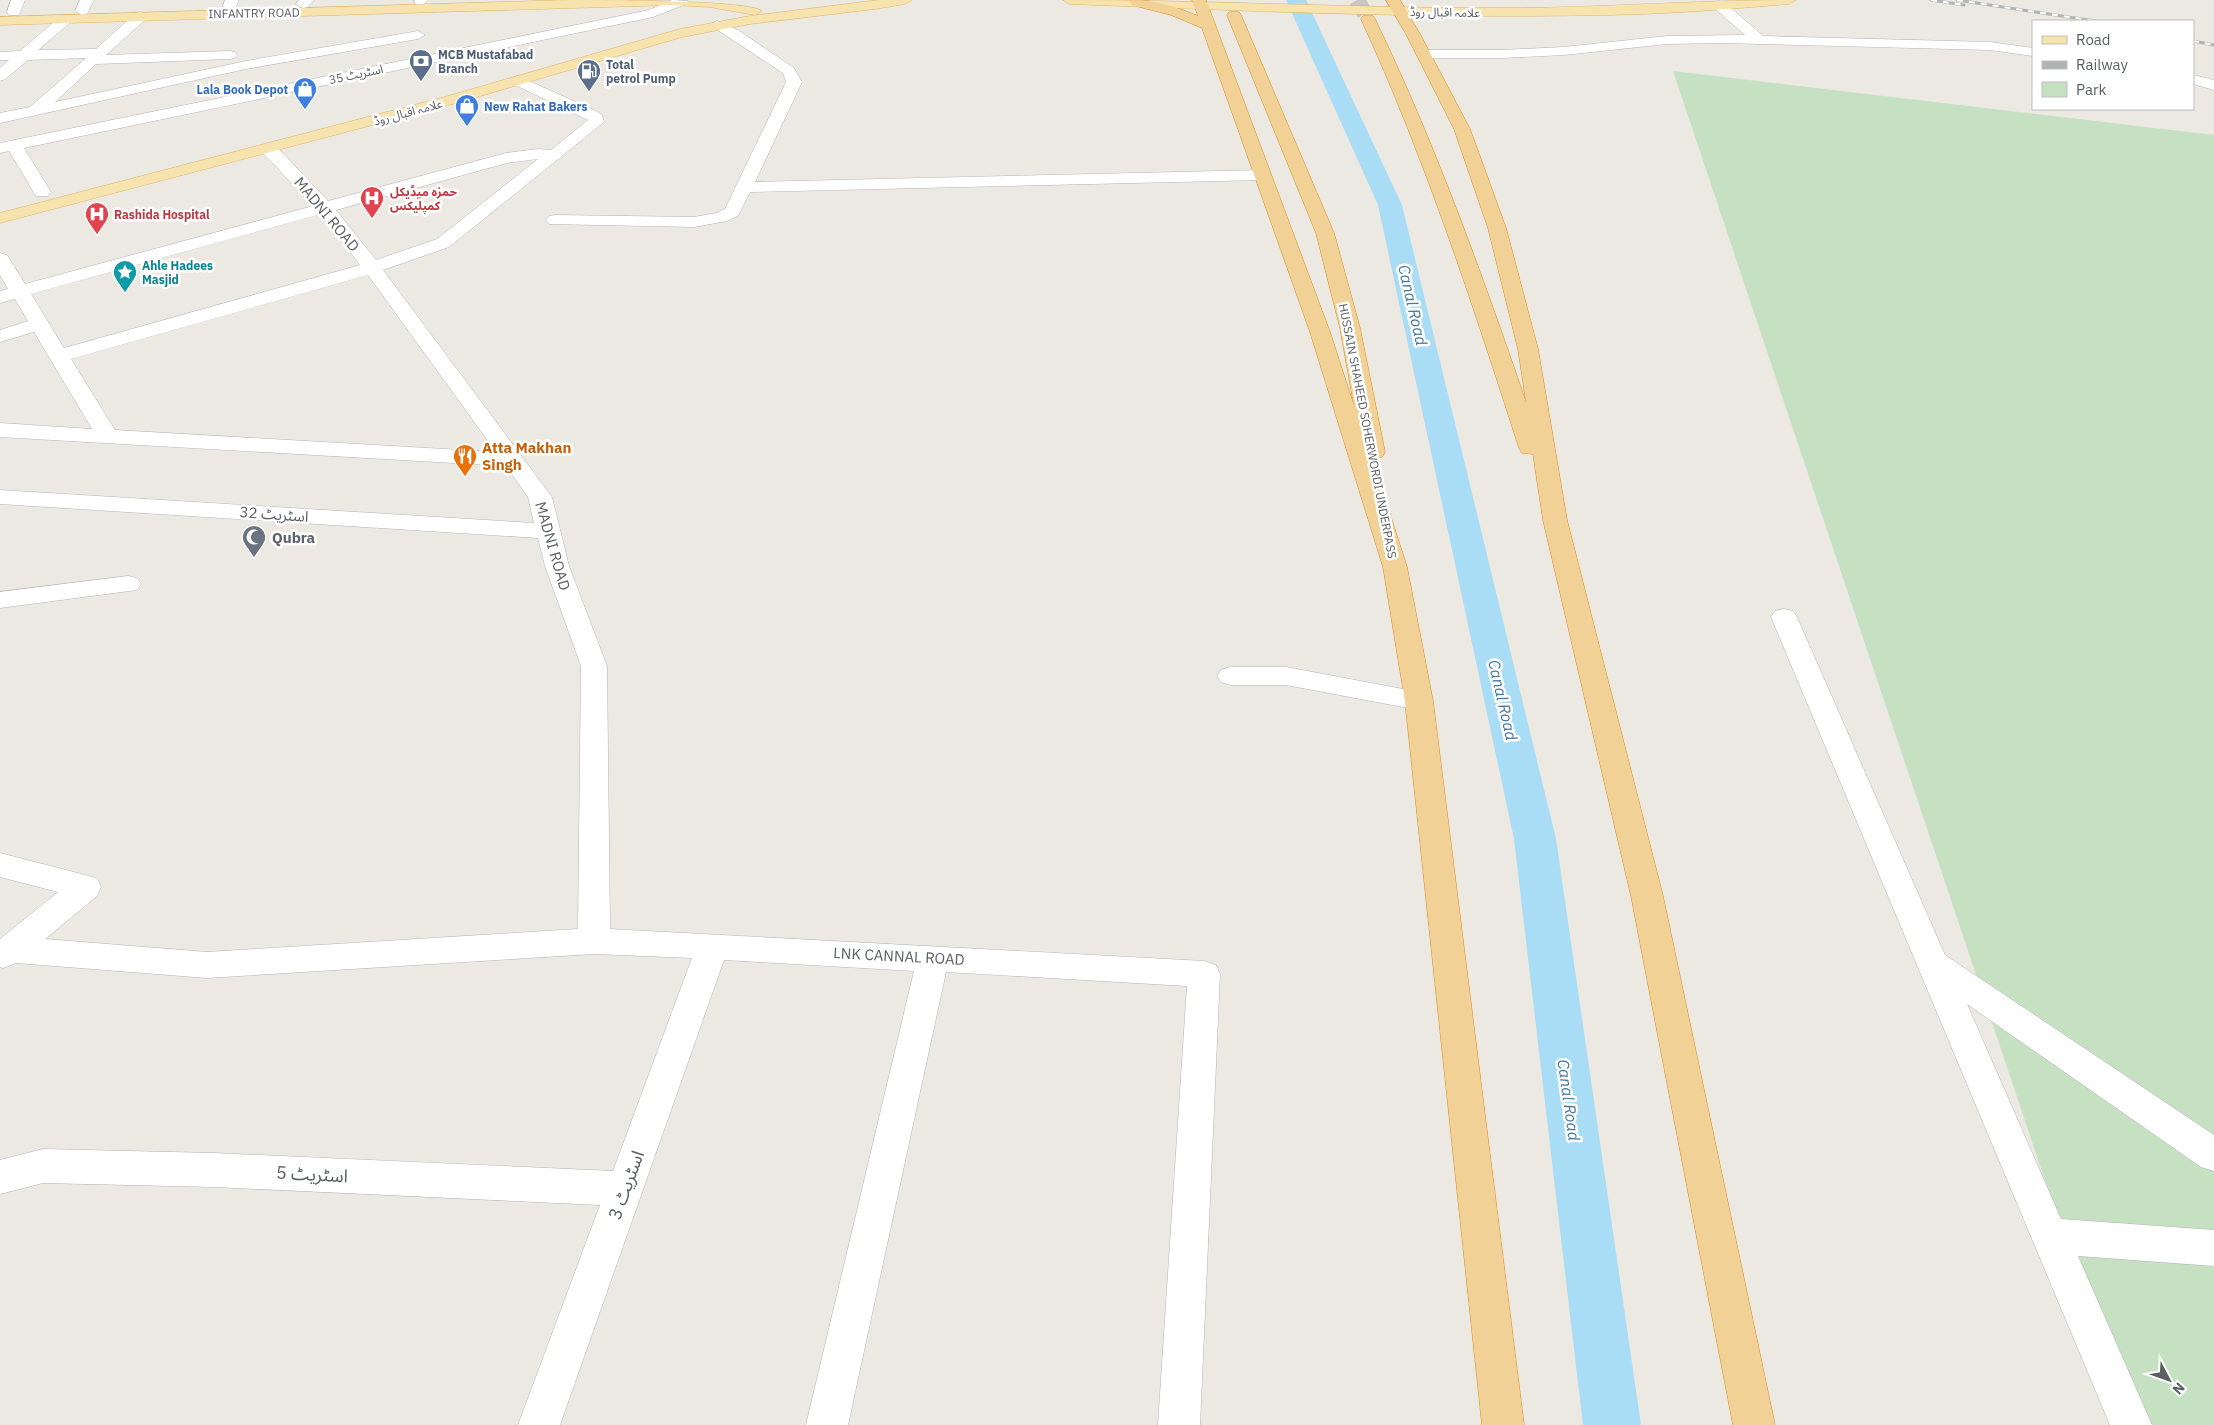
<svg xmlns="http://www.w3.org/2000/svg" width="2214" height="1425" viewBox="0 0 2214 1425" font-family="'IBM Plex Sans','Noto Sans Arabic',sans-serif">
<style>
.green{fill:#c5e1c2}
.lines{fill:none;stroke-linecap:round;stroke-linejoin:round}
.canal{fill:#a9dcf5;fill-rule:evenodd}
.highway-tunnel{stroke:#c8c6c3;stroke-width:16;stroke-dasharray:16 8;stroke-linecap:butt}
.minor-casing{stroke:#b0b4b7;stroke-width:1}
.major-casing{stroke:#e2b366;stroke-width:1}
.highway-casing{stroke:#d78918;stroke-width:1}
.minor{fill:#fff;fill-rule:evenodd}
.major{fill:#f6e3ae;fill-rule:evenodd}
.highway{fill:#f1d195;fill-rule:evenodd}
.rail-casing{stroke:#b1b2b2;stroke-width:3}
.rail{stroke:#fff;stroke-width:2;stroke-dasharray:6;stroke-linecap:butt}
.labels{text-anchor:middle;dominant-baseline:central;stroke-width:5;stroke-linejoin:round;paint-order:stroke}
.far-street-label{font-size:12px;fill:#5b5f62;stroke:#fff}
.far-service-label{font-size:12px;font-weight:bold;fill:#4e5e75;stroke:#fff;text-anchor:start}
.far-shop-label{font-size:12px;font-weight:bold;fill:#366cbe;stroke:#fff;text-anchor:end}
.far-health-label{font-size:12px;font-weight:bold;fill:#be3a42;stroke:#fff;text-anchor:start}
.far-culture-label{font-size:12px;font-weight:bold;fill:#0d838f;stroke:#fff;text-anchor:start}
.street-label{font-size:15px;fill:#5b5f62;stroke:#fff}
.food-label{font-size:15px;font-weight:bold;fill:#c56008;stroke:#fff;text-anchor:start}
.worship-label{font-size:15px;font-weight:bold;fill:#5b616d;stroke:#fff;text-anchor:start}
.water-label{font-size:16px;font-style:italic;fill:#46799d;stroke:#fff}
.near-street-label{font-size:18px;fill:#5b5f62;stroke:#fff}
</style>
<rect width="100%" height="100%" fill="#ece9e3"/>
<path class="green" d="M 1673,71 L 2214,135 L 2214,1425 L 2127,1425 Z"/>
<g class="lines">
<path class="canal" d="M 1286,0 L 1306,0 L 1402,205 L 1556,839 L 1641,1425 L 1583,1425 L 1514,839 L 1378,205 Z"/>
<path class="highway-tunnel" d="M 1357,0 L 1368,19"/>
<g class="minor-casing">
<path id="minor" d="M 11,0 L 25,0 L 19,15 L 9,15 L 7,12 Z
M 80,0 L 94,0 L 87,14 L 82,15 L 75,11 Z
M 225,0 L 239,0 L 235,9 L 230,10 L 223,6 Z
M 299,0 L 314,0 L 308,7 L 303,8 L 296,4 Z
M 414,0 L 428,0 C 424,5 421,5 415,4 Z
M 672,0 L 688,1 L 686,4 L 653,17 L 24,148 L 51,192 L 48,196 L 36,196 L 9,151 L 0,153 L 0,143 L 649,10 Z
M 1719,1 L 1724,2 L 1763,36 L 1990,42 L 2033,48 L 2033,56 L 1990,50 L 1723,43 L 1667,44 L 1564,55 L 1502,58 L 1423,58 L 1418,57 L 1416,54 L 1418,51 L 1423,50 L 1502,50 L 1564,47 L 1667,36 L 1745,35 L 1714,8 L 1712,5 L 1714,2 Z
M 141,12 L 148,16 L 146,19 L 106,55 L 230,51 L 235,52 L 237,55 L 235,58 L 230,59 L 96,64 L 55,102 L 246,61 L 418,31 L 425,35 L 418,39 L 246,69 L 0,123 L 0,113 L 30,107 L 86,58 L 28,60 L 5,79 L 0,81 L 0,68 L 9,60 L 0,60 L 0,52 L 20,51 L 61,16 L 71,16 L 73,19 L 71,22 L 38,50 L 96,49 L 136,13 Z
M 717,21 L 738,30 L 794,68 L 802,82 L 755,182 L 1262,170 L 1268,171 L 1271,175 L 1268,179 L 1262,180 L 750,192 L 738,216 L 727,221 L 694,227 L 549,224 L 546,220 L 549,216 L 555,215 L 694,217 L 716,213 L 725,209 L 786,82 L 783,73 L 710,25 Z
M 2193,75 L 2214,80 L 2214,90 L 2193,84 Z
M 518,76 L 596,111 L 602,115 L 604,122 L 449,247 L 383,270 L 552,497 L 569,566 L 607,666 L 610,929 L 1204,961 L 1216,965 L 1220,974 L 1200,1425 L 1158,1425 L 1187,986 L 946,972 L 848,1425 L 806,1425 L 914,971 L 724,960 L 560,1425 L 518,1425 L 600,1205 L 214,1187 L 43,1183 L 0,1194 L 0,1160 L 43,1149 L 214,1153 L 613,1171 L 692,958 L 594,954 L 207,978 L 16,963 L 3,968 L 0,967 L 0,939 L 58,892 L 0,877 L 0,853 L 97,878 L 101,887 L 97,896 L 45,939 L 207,952 L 578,929 L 581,666 L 545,566 L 538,538 L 0,504 L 0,490 L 534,523 L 528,497 L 506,466 L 0,437 L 0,423 L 92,429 L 34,332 L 0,342 L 0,330 L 28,321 L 15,299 L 0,303 L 0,291 L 8,289 L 0,275 L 0,253 L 7,255 L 25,284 L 313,206 L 263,153 L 261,149 L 263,145 L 275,145 L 328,201 L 506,153 L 538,149 L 551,150 L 588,120 L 513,84 L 510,81 L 513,78 ZM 538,159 L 437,239 L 376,260 L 336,210 L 507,163 ZM 321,214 L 360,265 L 64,348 L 31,294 ZM 368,275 L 496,452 L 115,430 L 71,359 Z
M 128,576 L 137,578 L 141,584 L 137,590 L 0,608 L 0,592 Z
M 1784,609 L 1793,611 L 1797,617 L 1945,955 L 2214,1135 L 2214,1171 L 2201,1167 L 1967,1004 L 2061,1219 L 2214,1230 L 2214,1266 L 2078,1256 L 2152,1425 L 2110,1425 L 1771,617 L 1775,611 Z
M 1230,667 L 1286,667 L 1419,692 L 1429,694 L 1433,701 L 1429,708 L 1419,710 L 1286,685 L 1230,685 L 1221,682 L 1217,676 L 1221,670 Z"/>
</g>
<g class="major-casing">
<path id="major" d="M 569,0 C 597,0 749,0 762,11 L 755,15 L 709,7 L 674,5 L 0,25 L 0,17 Z
M 879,0 L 912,0 L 905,4 L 875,9 L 750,24 L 682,37 L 460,102 L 0,223 L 0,213 L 448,96 L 680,29 L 750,16 Z
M 1063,0 C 1216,0 1368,9 1520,8 C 1612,7 1704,0 1796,0 L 1789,4 C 1729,9 1668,14 1608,15 C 1428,19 1249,11 1070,4 Z"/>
</g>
<g class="highway-casing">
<path id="highway" d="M 1132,0 C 1155,0 1177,7 1198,16 L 1192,0 L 1206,0 L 1330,332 L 1354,406 L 1340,328 L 1316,233 L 1227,15 L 1229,12 L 1239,12 L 1241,15 L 1334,233 L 1360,328 L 1385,452 L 1382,457 L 1372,458 L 1407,567 L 1433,701 L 1524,1425 L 1482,1425 L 1405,701 L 1383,567 L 1310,332 L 1202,28 L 1171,15 L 1132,5 L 1130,2 Z
M 1386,0 L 1400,0 L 1420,34 L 1470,129 L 1506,228 L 1538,349 L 1567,520 L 1663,896 L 1775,1425 L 1733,1425 L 1631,896 L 1543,520 L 1533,454 L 1522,453 L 1519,448 C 1472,302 1425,158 1361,19 L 1363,16 L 1373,16 L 1375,19 C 1435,143 1481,272 1526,402 L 1518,349 L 1488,228 L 1454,129 L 1406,34 Z"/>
</g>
<use href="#minor" class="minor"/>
<use href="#major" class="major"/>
<use href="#highway" class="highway"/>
<g class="rail-casing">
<path id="rail" d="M 1931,0 L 1964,5
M 1957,0 L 2095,21
M 2193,41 L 2214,45"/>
</g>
<use href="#rail" class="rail"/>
</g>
<defs>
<g id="bank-pin" transform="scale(1.25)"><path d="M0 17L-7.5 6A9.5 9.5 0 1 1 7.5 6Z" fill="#5c6f8a" stroke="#fff"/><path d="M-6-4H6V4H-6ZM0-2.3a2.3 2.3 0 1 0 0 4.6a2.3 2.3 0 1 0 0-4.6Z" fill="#fff"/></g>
<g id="fuel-pin" transform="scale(1.25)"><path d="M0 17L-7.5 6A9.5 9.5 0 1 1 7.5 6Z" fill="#5c6f8a" stroke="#fff"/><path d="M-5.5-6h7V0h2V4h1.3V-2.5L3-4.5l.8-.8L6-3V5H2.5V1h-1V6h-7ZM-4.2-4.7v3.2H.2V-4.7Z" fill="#fff"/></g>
<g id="shop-pin" transform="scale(1.25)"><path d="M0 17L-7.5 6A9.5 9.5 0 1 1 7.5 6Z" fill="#3f7fe0" stroke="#fff"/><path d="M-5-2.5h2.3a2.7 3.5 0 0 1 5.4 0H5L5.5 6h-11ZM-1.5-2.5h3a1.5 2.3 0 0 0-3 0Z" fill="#fff"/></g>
<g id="hospital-pin" transform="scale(1.25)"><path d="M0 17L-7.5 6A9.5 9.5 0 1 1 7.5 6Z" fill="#e0444e" stroke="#fff"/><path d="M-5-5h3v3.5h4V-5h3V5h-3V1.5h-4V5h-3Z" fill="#fff"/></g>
<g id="sight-pin" transform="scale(1.25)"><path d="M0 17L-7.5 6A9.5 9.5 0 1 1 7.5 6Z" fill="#0f9aa8" stroke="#fff"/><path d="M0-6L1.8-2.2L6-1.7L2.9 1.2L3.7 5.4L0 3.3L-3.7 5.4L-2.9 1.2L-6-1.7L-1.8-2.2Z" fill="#fff"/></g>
<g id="restaurant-pin" transform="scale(1.25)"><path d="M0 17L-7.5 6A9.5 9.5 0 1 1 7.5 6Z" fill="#e8710a" stroke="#fff"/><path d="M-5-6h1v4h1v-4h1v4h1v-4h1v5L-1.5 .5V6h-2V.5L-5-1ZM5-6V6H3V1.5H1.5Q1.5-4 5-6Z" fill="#fff"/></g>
<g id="mosque-pin" transform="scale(1.25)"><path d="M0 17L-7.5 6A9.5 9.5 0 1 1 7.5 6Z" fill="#6b7280" stroke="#fff"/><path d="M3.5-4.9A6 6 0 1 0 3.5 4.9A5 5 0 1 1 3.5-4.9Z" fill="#fff"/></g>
</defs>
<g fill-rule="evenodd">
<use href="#bank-pin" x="421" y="61"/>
<use href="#fuel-pin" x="589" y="71"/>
<use href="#shop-pin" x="305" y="89"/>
<use href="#shop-pin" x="467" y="106"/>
<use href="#hospital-pin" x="372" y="198"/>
<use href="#hospital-pin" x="97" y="214"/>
<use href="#sight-pin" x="125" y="272"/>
<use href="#restaurant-pin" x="465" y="456"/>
<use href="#mosque-pin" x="254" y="537"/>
</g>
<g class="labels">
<g class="far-street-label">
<text transform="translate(1445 12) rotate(1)">علامہ اقبال روڈ</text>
<text transform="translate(254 13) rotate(-1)">INFANTRY ROAD</text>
<text transform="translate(356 74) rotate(-12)">اسٹریٹ 35</text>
<text transform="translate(408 112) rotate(-15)">علامہ اقبال روڈ</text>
<text transform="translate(1368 431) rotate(79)">HUSSAIN SHAHEED SOHERWORDI UNDERPASS</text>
</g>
<g class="far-service-label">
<text x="438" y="54">MCB Mustafabad<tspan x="438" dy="14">Branch</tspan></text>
<text x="606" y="64">Total<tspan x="606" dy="14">petrol Pump</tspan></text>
</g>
<g class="far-shop-label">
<text x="288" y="89">Lala Book Depot</text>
<text x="484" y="106" text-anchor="start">New Rahat Bakers</text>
</g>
<g class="far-health-label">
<text x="390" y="191">حمزہ میڈیکل<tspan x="390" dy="14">کمپلیکس</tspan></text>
<text x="114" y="214">Rashida Hospital</text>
</g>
<g class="far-culture-label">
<text x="142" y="265">Ahle Hadees<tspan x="142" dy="14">Masjid</tspan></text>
</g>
<g class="street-label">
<text transform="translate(327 214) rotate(50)">MADNI ROAD</text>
<text transform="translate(274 514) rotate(4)">اسٹریٹ 32</text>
<text transform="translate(553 546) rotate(74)">MADNI ROAD</text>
<text transform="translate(899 956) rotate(3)">LNK CANNAL ROAD</text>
</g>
<g class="food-label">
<text x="482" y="447">Atta Makhan<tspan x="482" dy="17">Singh</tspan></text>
</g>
<g class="worship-label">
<text x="272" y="537">Qubra</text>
</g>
<g class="water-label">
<text transform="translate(1413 305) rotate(77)">Canal Road</text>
<text transform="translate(1503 700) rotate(77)">Canal Road</text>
<text transform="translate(1569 1100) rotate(82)">Canal Road</text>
</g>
<g class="near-street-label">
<text transform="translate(312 1174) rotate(3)">اسٹریٹ 5</text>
<text transform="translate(626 1185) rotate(-70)">اسٹریٹ 3</text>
</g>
</g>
<rect x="2032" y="20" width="162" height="90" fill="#ffffff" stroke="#bdbfc0"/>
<rect x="2042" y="36" width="25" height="8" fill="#f6e3ae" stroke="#bdbfc0"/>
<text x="2076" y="45" font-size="15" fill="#5b5f62">Road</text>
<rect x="2042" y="61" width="25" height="8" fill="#b1b2b2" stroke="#bdbfc0"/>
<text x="2076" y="70" font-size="15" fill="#5b5f62">Railway</text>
<rect x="2042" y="82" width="25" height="15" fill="#c5e1c2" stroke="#bdbfc0"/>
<text x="2076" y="95" font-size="15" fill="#5b5f62">Park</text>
<g transform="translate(2169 1380) rotate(131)" stroke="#ffffff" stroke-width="4" paint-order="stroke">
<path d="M0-4L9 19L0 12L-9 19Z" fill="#5b5f62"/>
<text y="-8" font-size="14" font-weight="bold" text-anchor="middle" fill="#5b5f62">N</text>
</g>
</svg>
